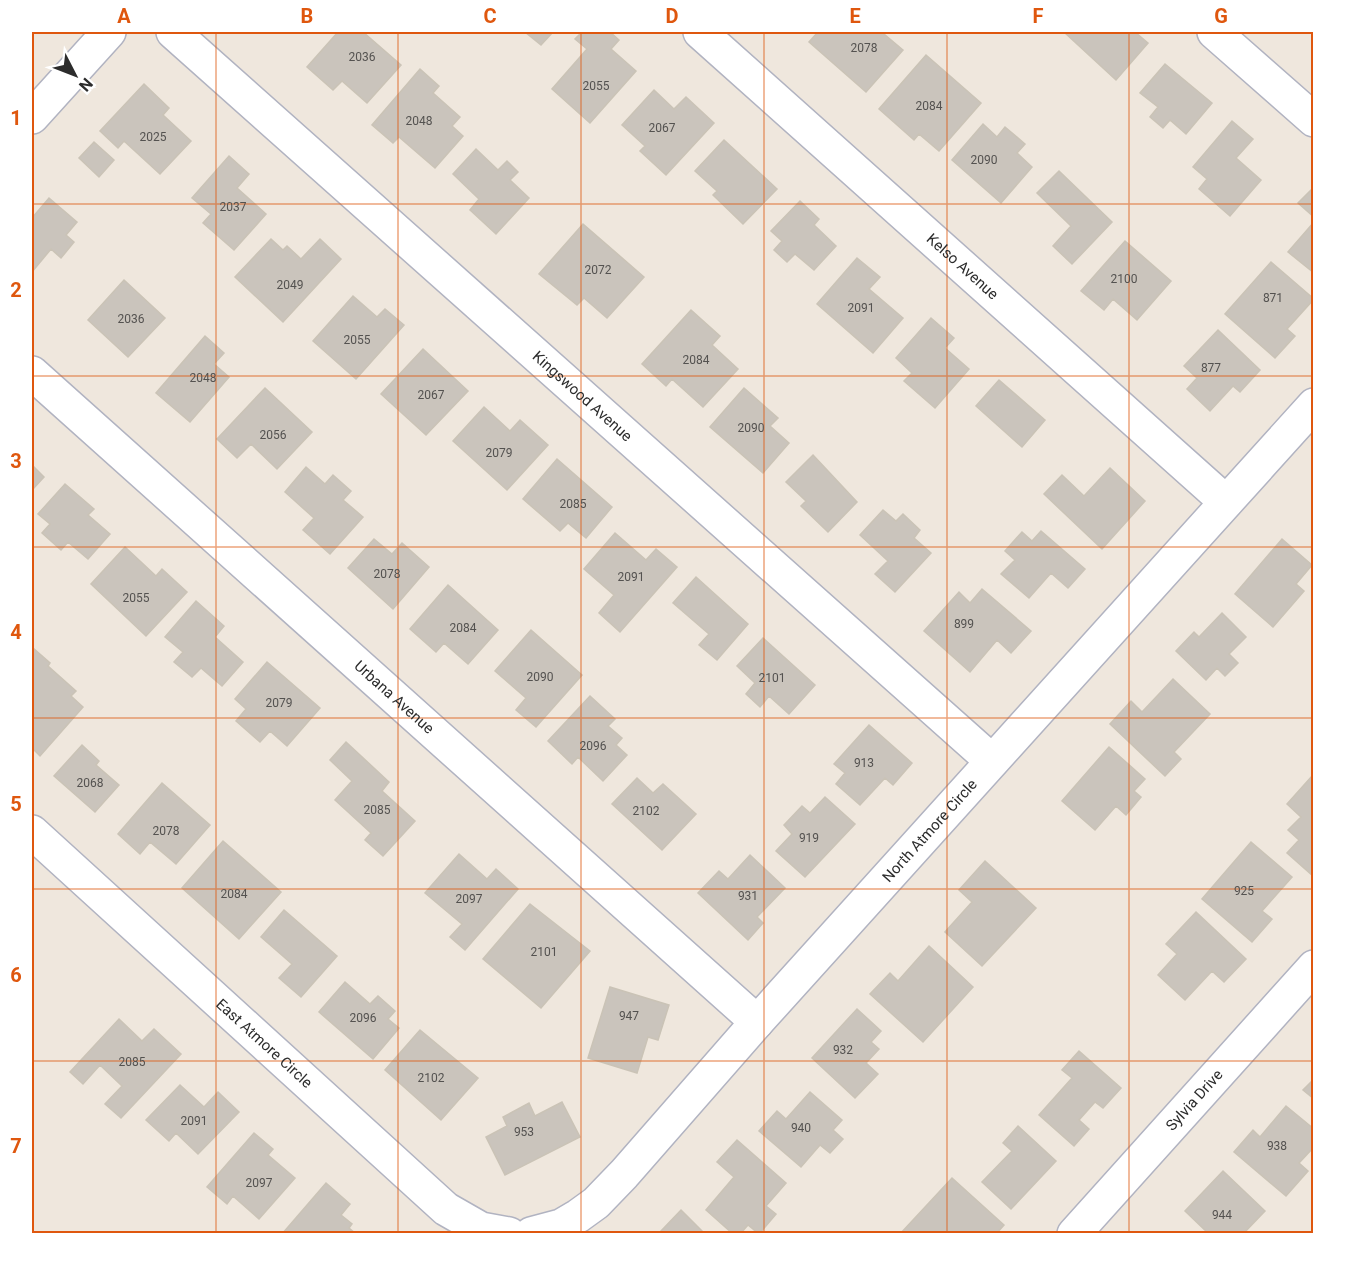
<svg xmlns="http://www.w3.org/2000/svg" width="1345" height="1265" viewBox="0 0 1345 1265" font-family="Roboto,sans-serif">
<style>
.building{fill:#cac4bc;stroke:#cac3b6;stroke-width:1.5}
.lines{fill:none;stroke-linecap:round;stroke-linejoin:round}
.minor-casing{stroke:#b1b3c1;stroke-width:36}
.minor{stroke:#fff;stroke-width:33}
.grid{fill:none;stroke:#df570e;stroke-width:1.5;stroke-opacity:0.55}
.labels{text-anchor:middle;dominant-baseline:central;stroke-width:4.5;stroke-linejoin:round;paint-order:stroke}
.number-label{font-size:12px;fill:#545250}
.street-label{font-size:15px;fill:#2c2c2c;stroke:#fff}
.neatline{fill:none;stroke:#df570e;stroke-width:2}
.grid-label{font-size:20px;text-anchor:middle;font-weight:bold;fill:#df570e}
</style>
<rect width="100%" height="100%" fill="#efe7dd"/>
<path class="building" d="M 338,32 L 363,32 L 401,65 L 367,103 L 342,81 L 333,90 L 307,67 Z
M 525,32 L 553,32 L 541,45 Z
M 582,32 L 610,32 L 619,40 L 611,49 L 636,71 L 590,123 L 552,89 L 587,49 L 575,39 Z
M 818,32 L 885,32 L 884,34 L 903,50 L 866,92 L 809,42 Z
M 1064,32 L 1135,32 L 1148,43 L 1116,80 Z
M 926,55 L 981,103 L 939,151 L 919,134 L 914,140 L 879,109 Z
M 1165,64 L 1212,103 L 1186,134 L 1170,120 L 1163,128 L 1150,117 L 1158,107 L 1140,93 Z
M 420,69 L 439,86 L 433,93 L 460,117 L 452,126 L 463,136 L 435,168 L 399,137 L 393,143 L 372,125 Z
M 144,84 L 169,108 L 163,115 L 191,141 L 160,174 L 124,141 L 118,148 L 100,131 Z
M 654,90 L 674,109 L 686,97 L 714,123 L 666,175 L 640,151 L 645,146 L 622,125 Z
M 1232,121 L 1253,139 L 1236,158 L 1261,180 L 1230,216 L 1199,189 L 1207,179 L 1193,167 Z
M 983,124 L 997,137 L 1005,127 L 1025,144 L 1017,153 L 1032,167 L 1001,203 L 952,160 Z
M 724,140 L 777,189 L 743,224 L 713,195 L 717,191 L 695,171 Z
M 94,142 L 114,160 L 99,177 L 79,158 Z
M 476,149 L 498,170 L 507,161 L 518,172 L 510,180 L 529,198 L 496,234 L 470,210 L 479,199 L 453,174 Z
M 229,156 L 249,174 L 237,188 L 266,214 L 234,250 L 203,223 L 211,214 L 192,198 Z
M 1059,171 L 1112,222 L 1072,264 L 1053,246 L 1071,226 L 1037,193 Z
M 1314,187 L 1314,217 L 1298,203 Z
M 49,198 L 77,222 L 66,235 L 74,242 L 61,258 L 51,249 L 32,272 L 32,218 Z
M 800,201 L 819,219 L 814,225 L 836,246 L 814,270 L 795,254 L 787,262 L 774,250 L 782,241 L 771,231 Z
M 1314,222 L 1314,273 L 1288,252 Z
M 583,224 L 644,277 L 607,318 L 584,298 L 577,305 L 539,274 Z
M 271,239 L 283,250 L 287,246 L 301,259 L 320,239 L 341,259 L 283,322 L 235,277 Z
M 1125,241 L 1171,281 L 1137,320 L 1113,299 L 1104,310 L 1081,291 Z
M 857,258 L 880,277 L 869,289 L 903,318 L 873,353 L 817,304 Z
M 1271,262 L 1314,299 L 1287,329 L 1295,336 L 1275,358 L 1225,314 Z
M 124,280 L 165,318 L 128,357 L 88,320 Z
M 353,296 L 377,317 L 385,309 L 404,325 L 356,379 L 313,341 Z
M 691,310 L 720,336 L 712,345 L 738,369 L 703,407 L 672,379 L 666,386 L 642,364 Z
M 931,318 L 954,338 L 945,348 L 969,369 L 935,408 L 904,381 L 912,373 L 896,358 Z
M 1218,330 L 1260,370 L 1240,392 L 1233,386 L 1210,411 L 1187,389 L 1197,378 L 1184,366 Z
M 205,336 L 224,353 L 214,364 L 229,377 L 190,422 L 156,393 Z
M 423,349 L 468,391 L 426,435 L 381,394 Z
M 999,380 L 1045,420 L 1022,447 L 976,406 Z
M 265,388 L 312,432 L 277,469 L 251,444 L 237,458 L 217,439 Z
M 744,388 L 778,418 L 770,426 L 789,443 L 763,473 L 710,427 Z
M 484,407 L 510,431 L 520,420 L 548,445 L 507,490 L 453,441 Z
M 813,455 L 857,502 L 828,532 L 801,506 L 806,501 L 786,482 Z
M 557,459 L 612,507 L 586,538 L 568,523 L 560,531 L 523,499 Z
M 32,465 L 44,477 L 32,490 Z
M 306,467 L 325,484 L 333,475 L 351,491 L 343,500 L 363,517 L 330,554 L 303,530 L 314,518 L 285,492 Z
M 1110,468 L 1145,501 L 1102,549 L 1044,494 L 1062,475 L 1084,496 Z
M 65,484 L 94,509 L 88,515 L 110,534 L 88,559 L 68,542 L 61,550 L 42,533 L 50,524 L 38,514 Z
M 883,510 L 896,521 L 903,514 L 920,530 L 914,538 L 931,553 L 895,592 L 875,574 L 888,561 L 860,535 Z
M 1041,531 L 1085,569 L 1068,588 L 1051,573 L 1029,598 L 1001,574 L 1015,560 L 1005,551 L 1022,532 L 1032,541 Z
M 615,533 L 646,560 L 656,549 L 677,567 L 620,632 L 599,613 L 614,595 L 584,569 Z
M 374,539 L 392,554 L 402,543 L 429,567 L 393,609 L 348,568 Z
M 1282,539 L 1312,565 L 1296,584 L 1304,591 L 1273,627 L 1235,594 Z
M 125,547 L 156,576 L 162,569 L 187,592 L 146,636 L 91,584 Z
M 696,577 L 748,624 L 717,660 L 699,645 L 709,634 L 673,603 Z
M 448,585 L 498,630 L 468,664 L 444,643 L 436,652 L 410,629 Z
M 982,589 L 1031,631 L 1011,653 L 997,640 L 970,672 L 924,631 L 959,592 L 970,603 Z
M 196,601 L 224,626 L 215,637 L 243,662 L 222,686 L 201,668 L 192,677 L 174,662 L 183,652 L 165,637 Z
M 1222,613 L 1246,637 L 1229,654 L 1238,663 L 1225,676 L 1217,668 L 1206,680 L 1176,651 L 1194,632 L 1199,637 Z
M 531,630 L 582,675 L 536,727 L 516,710 L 526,698 L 495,671 Z
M 763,638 L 815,685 L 789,714 L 769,696 L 760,707 L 746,694 L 755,683 L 737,666 Z
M 33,648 L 50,663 L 48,666 L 76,691 L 71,696 L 83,707 L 40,756 L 32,748 Z
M 267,662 L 320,708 L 287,746 L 270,731 L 260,742 L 236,721 L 246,709 L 235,699 Z
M 1173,679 L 1210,714 L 1174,752 L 1181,759 L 1165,776 L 1110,724 L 1131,701 L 1142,712 Z
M 590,696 L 615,719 L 608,726 L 622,738 L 616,745 L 627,755 L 603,781 L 578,757 L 572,764 L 548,741 Z
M 869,725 L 912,763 L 893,785 L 885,778 L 860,805 L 836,784 L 845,773 L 834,764 Z
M 346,742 L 389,782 L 382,791 L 415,821 L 383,856 L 365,840 L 371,833 L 335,800 L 352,781 L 330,760 Z
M 82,745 L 99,761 L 96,765 L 119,785 L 95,812 L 54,776 Z
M 1109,747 L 1145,779 L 1134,791 L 1141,797 L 1126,815 L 1116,806 L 1095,830 L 1062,801 Z
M 1313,775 L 1314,876 L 1313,876 L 1287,853 L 1299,840 L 1288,830 L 1301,817 L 1287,804 Z
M 637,778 L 653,793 L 663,784 L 696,814 L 662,850 L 612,804 Z
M 162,783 L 210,825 L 176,864 L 150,842 L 140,854 L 118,834 Z
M 825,797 L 855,824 L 805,877 L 776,851 L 792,834 L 784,825 L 802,806 L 810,813 Z
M 223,841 L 281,892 L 239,939 L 182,888 Z
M 1251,842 L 1292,877 L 1262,911 L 1272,919 L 1252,942 L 1202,899 Z
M 459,854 L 487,879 L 496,869 L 518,889 L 465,950 L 450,937 L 462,924 L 425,893 Z
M 750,855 L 785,888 L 757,917 L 763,923 L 748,940 L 698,893 L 719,871 L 728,879 Z
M 985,861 L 1036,908 L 982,966 L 945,932 L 972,902 L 959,890 Z
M 530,904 L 590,951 L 541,1008 L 483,959 Z
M 284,910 L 337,956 L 301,997 L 279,978 L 292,964 L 261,937 Z
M 1196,912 L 1246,959 L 1224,982 L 1212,971 L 1185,1000 L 1158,975 L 1177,954 L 1166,944 Z
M 929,946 L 973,987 L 923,1042 L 870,994 L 890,973 L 898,981 Z
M 345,982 L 370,1004 L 378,996 L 395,1011 L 388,1019 L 399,1028 L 373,1059 L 319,1012 Z
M 610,987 L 669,1005 L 658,1040 L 648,1037 L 637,1073 L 588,1058 Z
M 857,1009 L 881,1031 L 871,1042 L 879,1049 L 866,1063 L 878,1074 L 855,1098 L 812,1058 Z
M 119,1019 L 142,1041 L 154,1029 L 181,1054 L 121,1118 L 105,1104 L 122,1086 L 100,1065 L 83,1084 L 70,1072 Z
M 420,1030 L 478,1078 L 441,1120 L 385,1070 Z
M 1079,1051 L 1121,1088 L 1103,1108 L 1095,1102 L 1079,1120 L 1089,1129 L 1074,1146 L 1039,1115 L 1072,1078 L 1062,1070 Z
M 1314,1079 L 1314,1099 L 1303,1090 Z
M 180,1085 L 204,1107 L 218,1092 L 239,1112 L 198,1154 L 176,1133 L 169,1141 L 146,1120 Z
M 810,1092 L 842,1120 L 833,1130 L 843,1139 L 830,1153 L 820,1145 L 801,1167 L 759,1131 L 777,1111 L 786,1119 Z
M 562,1102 L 580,1137 L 505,1175 L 486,1137 L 507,1126 L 503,1117 L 529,1103 L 535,1116 Z
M 1286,1106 L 1314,1129 L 1314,1147 L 1299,1163 L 1308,1171 L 1286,1196 L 1234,1152 L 1253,1130 L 1260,1137 Z
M 1018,1126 L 1056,1161 L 1011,1209 L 982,1182 L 1012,1151 L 1003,1143 Z
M 254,1133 L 273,1149 L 268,1155 L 295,1178 L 259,1219 L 233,1196 L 227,1204 L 207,1187 Z
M 737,1140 L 786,1183 L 766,1206 L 776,1214 L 759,1234 L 748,1225 L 740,1234 L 733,1234 L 706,1210 L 734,1177 L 717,1162 Z
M 1223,1171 L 1265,1211 L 1243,1234 L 1209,1234 L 1185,1211 Z
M 952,1178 L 1004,1225 L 996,1234 L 900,1234 Z
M 326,1183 L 350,1204 L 341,1215 L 352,1224 L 349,1228 L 356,1234 L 282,1234 Z
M 681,1210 L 705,1234 L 664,1234 L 661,1231 Z"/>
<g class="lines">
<g class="minor-casing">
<g id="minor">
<path id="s1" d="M 173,32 L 992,761"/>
<path id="s2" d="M 700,32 L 1226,502"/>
<path d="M 1214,32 L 1314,120"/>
<path d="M 32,117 L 109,32"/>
<path id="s3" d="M 32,373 L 757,1022"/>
<path id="s4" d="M 32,832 L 446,1209 L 481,1229 L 509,1234"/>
<path id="s5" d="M 531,1234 L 561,1226 L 578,1216 L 596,1203 L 624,1174 L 757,1022 L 1314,405"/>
<path id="s6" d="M 1074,1234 L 1314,967"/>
</g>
</g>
<use href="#minor" class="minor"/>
</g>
<path class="grid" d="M 216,32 L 216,1234M 398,32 L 398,1234M 581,32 L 581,1234M 764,32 L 764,1234M 947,32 L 947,1234M 1129,32 L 1129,1234M 32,204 L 1314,204M 32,376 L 1314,376M 32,547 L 1314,547M 32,718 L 1314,718M 32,889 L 1314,889M 32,1061 L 1314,1061"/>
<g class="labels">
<g class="number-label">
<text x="864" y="48">2078</text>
<text x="362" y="57">2036</text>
<text x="596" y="86">2055</text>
<text x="929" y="106">2084</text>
<text x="419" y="121">2048</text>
<text x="662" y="128">2067</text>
<text x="153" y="137">2025</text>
<text x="984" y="160">2090</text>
<text x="233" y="207">2037</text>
<text x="598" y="270">2072</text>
<text x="1124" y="279">2100</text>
<text x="290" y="285">2049</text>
<text x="1273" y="298">871</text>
<text x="861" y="308">2091</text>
<text x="131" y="319">2036</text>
<text x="357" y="340">2055</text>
<text x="696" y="360">2084</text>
<text x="1211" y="368">877</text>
<text x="203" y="378">2048</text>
<text x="431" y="395">2067</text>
<text x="751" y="428">2090</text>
<text x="273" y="435">2056</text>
<text x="499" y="453">2079</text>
<text x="573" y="504">2085</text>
<text x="387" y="574">2078</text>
<text x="631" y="577">2091</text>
<text x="136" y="598">2055</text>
<text x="964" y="624">899</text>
<text x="463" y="628">2084</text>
<text x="540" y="677">2090</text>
<text x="772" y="678">2101</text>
<text x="279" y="703">2079</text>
<text x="593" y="746">2096</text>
<text x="864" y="763">913</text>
<text x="90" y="783">2068</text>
<text x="377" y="810">2085</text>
<text x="646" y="811">2102</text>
<text x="166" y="831">2078</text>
<text x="809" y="838">919</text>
<text x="1244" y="891">925</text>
<text x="234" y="894">2084</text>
<text x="748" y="896">931</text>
<text x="469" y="899">2097</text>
<text x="544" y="952">2101</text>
<text x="629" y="1016">947</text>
<text x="363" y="1018">2096</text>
<text x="843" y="1050">932</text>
<text x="132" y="1062">2085</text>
<text x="431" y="1078">2102</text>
<text x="194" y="1121">2091</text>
<text x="801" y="1128">940</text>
<text x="524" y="1132">953</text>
<text x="1277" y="1146">938</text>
<text x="259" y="1183">2097</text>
<text x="1222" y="1215">944</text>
</g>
<g class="street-label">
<text stroke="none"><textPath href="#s2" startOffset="352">Kelso Avenue</textPath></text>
<text stroke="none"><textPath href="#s1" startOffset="548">Kingswood Avenue</textPath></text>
<text stroke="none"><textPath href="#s3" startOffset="486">Urbana Avenue</textPath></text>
<text stroke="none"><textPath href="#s5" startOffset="573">North Atmore Circle</textPath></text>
<text stroke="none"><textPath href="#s4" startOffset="314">East Atmore Circle</textPath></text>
<text stroke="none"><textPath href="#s6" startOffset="180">Sylvia Drive</textPath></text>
</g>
</g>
<rect width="1345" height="1265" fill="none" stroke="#ffffff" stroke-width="66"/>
<g transform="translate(75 75) rotate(132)" stroke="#ffffff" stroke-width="4.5" paint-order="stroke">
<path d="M0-4.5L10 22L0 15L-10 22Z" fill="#2c2c2c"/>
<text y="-9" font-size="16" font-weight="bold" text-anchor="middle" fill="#2c2c2c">N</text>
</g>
<rect x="33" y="33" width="1279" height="1199" class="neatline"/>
<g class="grid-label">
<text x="124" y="23">A</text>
<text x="307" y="23">B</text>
<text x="490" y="23">C</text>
<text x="672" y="23">D</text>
<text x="855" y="23">E</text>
<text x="1038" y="23">F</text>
<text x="1221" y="23">G</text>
<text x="16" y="125">1</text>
<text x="16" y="297">2</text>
<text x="16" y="468">3</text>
<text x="16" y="639">4</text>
<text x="16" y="811">5</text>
<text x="16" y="982">6</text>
<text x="16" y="1153">7</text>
</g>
</svg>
